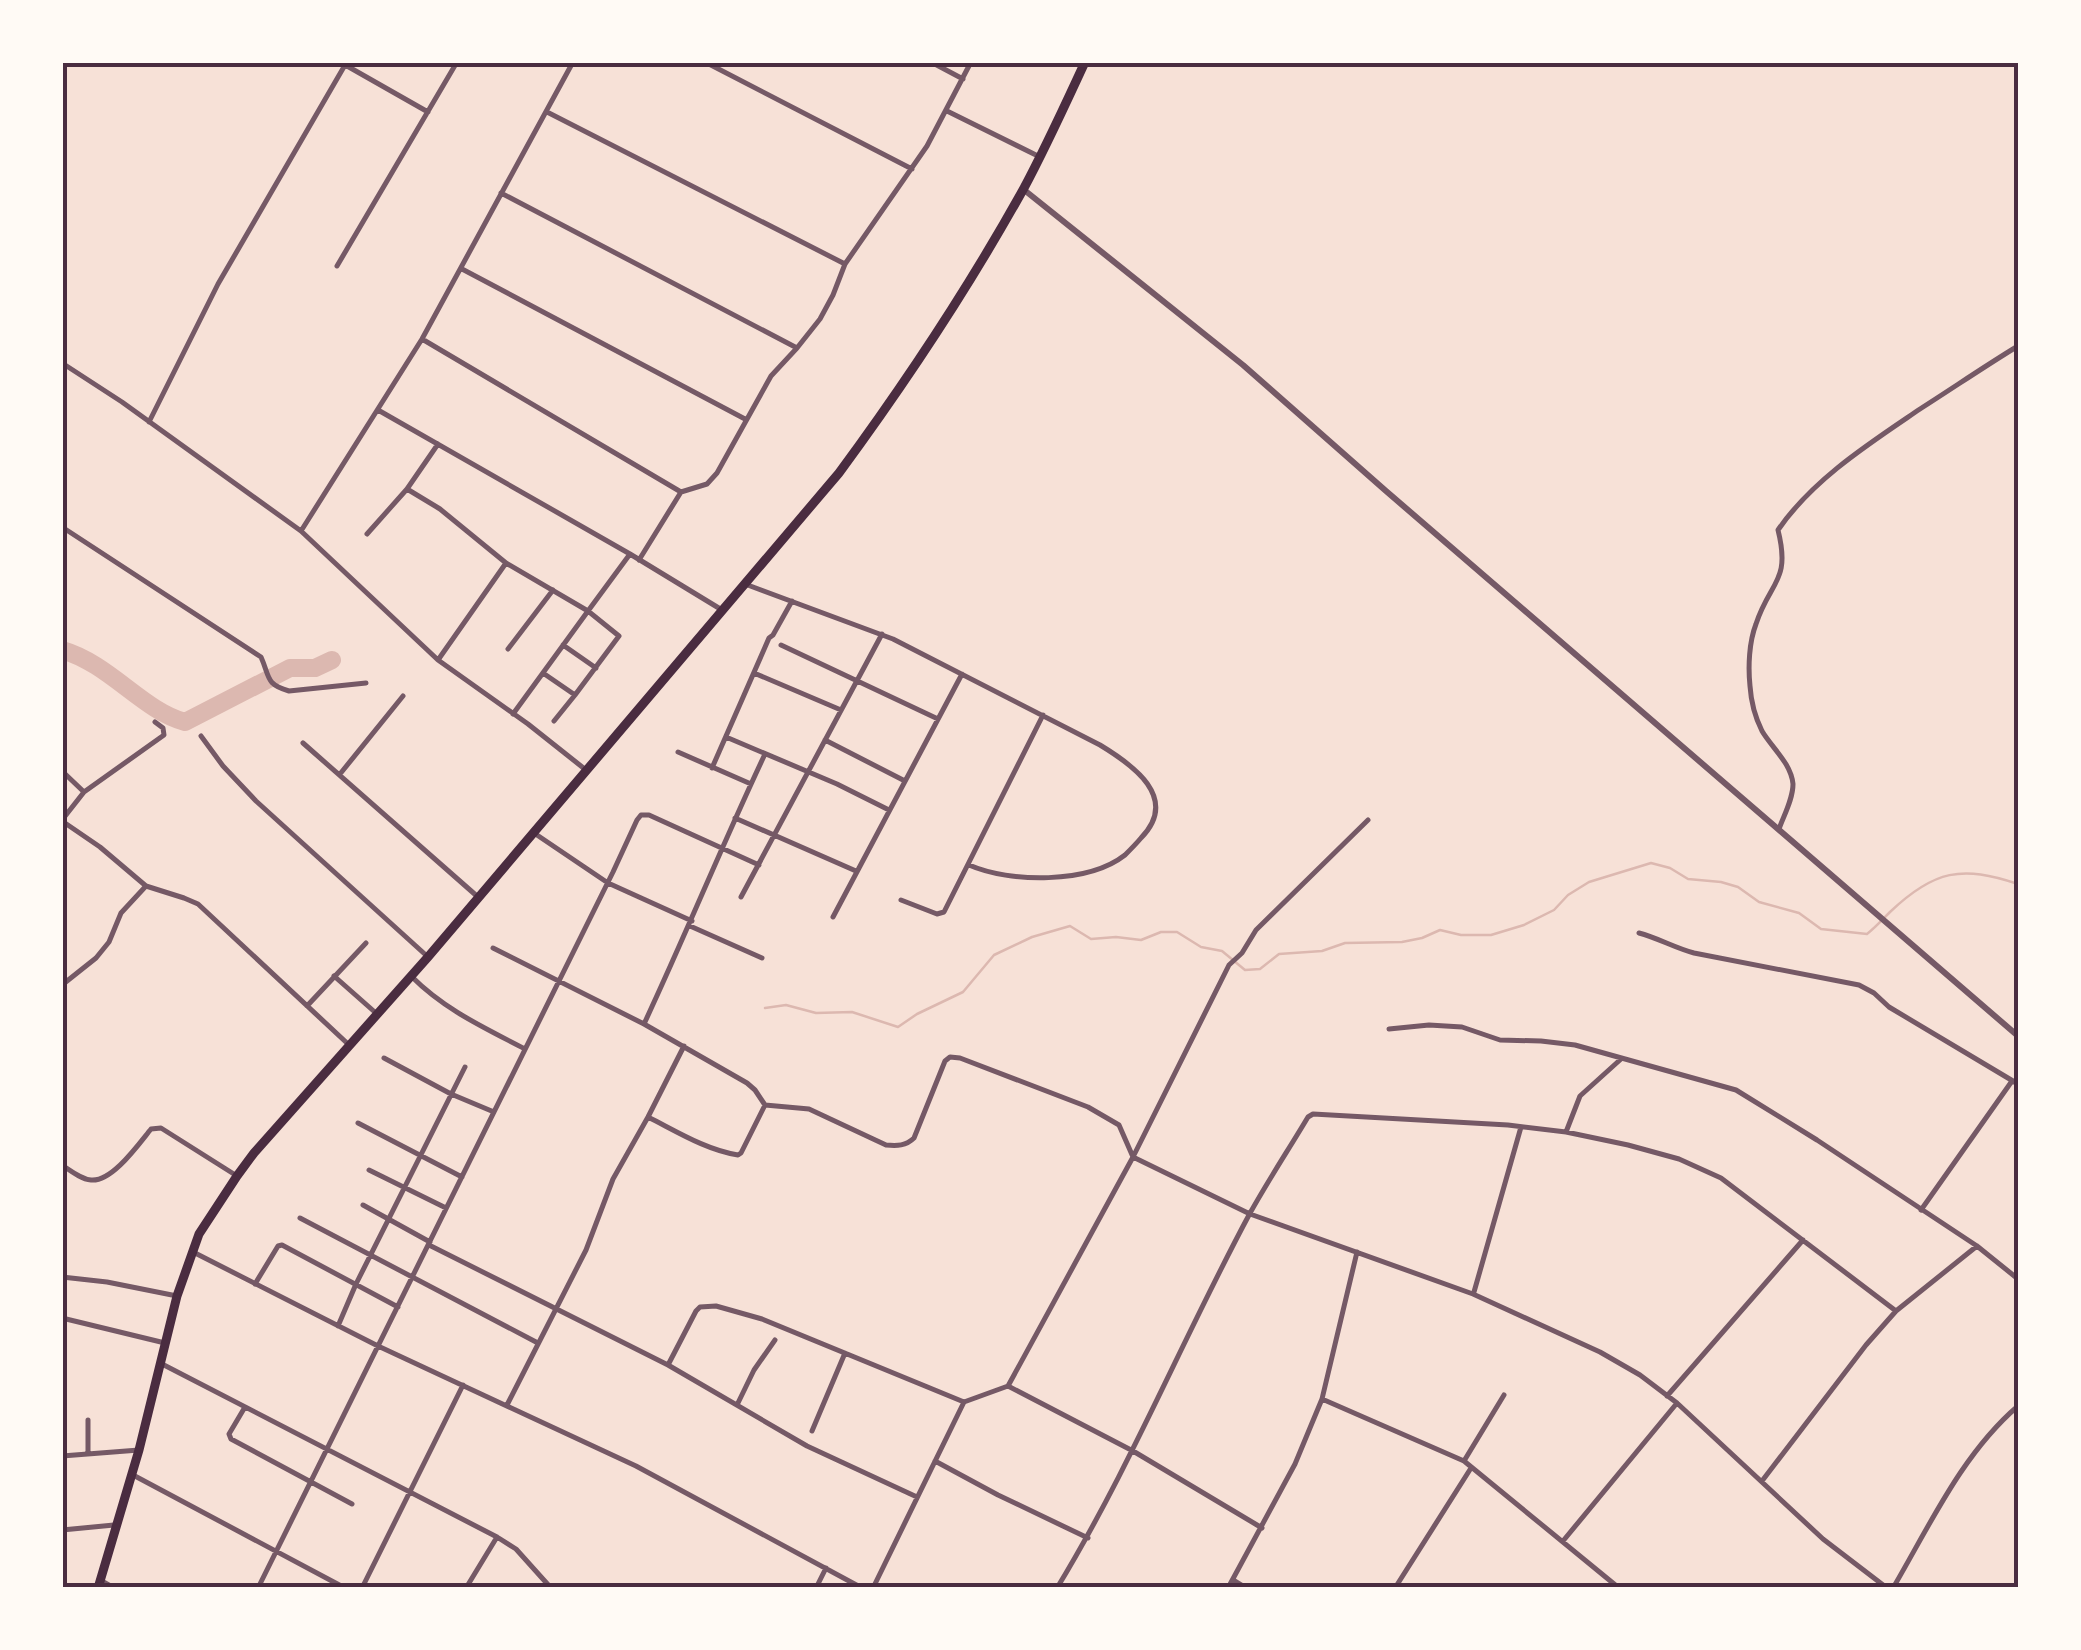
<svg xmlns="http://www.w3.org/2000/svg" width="2081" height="1650" viewBox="0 0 2081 1650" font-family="Lato,sans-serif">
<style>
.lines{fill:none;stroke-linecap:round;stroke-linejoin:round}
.stream{stroke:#dcb8b0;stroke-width:2.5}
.river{stroke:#dcb8b0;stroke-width:18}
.minor{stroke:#755966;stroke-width:5}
.tertiary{stroke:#755966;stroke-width:6}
.primary{stroke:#4a2c40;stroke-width:9}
.neatline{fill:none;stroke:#4a2c40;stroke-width:4}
</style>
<rect width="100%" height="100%" fill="#f7e1d7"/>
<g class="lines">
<path class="stream" d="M 765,1008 L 786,1005 L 816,1013 L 852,1012 L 898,1027 L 917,1014 L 963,992 L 994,955 L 1032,937 L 1070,926 L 1091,939 L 1116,937 L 1141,940 L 1161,932 L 1177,932 L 1201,947 L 1222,951 L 1245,970 L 1260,969 L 1279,954 L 1322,951 L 1345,943 L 1402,942 L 1422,938 L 1440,930 L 1461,935 L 1491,935 L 1524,925 L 1554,910 L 1568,895 L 1589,882 L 1651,863 L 1670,868 L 1688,879 L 1721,882 L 1738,887 L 1759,902 L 1799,913 L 1821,929 L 1867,934 C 1876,927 1882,920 1890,912 C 1934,870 1962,865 2018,884"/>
<path class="river" d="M 62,650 C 110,664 143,711 185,722 L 290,668 L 315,668 L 332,660"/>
<path class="minor" d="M 340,62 L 428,112
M 705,62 L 912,169
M 931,62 L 963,79
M 947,111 L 1038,156
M 547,112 L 845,264
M 501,193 L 797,348
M 337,266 L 457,62
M 462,269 L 745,419
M 422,339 L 681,492
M 62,363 L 122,402 L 301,531 L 438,660 L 528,724 L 586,770
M 378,410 L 630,554 L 722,610
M 149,422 L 218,284 L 345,65
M 407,489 L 440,509 L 506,563
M 62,527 L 261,657 C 270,677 265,684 289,691 L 366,683
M 301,531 L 422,339 L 573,62
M 367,534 L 407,489 L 438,444
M 639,560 L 681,492 L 707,484 L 717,473 L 771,376 L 797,348 L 820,319 L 833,295 L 845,264 L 927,146 L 971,62
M 745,584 L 893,639 L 1100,745 C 1133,765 1180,798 1141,838 C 1136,844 1130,850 1125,855 C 1088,884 1010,883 969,865
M 563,645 L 596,668
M 781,645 L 938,719
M 508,649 L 553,590
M 438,660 L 506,563 L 588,611 L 630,554
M 543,673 L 575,695 L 554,721
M 754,673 L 841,710
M 513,714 L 588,611 L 619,636 L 575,695
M 201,736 L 223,766 L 256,801 L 428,957
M 726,737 L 837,784 L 889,810
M 825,740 L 905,781
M 303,743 L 478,897
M 678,752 L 751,784
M 712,768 L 769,638 L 773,635 L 792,601
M 62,771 L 84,792
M 340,774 L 403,696
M 735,818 L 856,871
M 62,820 L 84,792 L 164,735 L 163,728 L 155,722
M 62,821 L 100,847 L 146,886 L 184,898 L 198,904 L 348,1044
M 1779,829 C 1784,815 1793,799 1793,784 C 1791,763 1772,748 1762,731 C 1755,717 1751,701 1750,686 C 1748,667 1749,642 1756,624 C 1770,581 1791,582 1778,530 C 1813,479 1870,443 1920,409 C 1953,388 1985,366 2018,346
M 534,833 L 608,883 L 692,921
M 741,897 L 882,634
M 901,900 L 937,914 L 944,912 L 1043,715
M 833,917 L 962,674
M 690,926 L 762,958
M 1639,933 C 1658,938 1675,948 1694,953 L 1859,985 L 1874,993 L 1889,1007 L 2018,1084
M 493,948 L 644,1024 L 747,1083 L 755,1090 L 765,1105 L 809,1109 L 886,1145 C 897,1146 906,1146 914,1138 L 945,1061 L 950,1057 L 960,1058 L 1088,1107 L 1119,1125 L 1133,1157 L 1250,1214 L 1473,1294 L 1600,1352 L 1640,1375 L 1677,1403 L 1823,1539 L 1887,1588
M 334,976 L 377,1014
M 411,976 C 445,1010 483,1027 525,1049
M 62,985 L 96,958 L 109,942 L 121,913 L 146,886
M 307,1006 L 366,943
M 644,1024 C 686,934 723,843 765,754
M 1389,1029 L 1429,1025 L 1462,1027 L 1500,1040 L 1541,1041 L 1575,1045 L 1736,1090 L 1817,1140 L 1977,1246 L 2018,1279
M 384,1058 L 451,1094 L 494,1112
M 648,1117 C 676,1131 706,1150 738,1155 L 741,1153 L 765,1105
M 358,1123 L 462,1177
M 1566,1132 L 1580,1096 L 1621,1059
M 62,1165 C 71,1171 81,1179 91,1180 C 112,1182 138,1145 151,1129 L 161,1128 L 237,1176
M 369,1170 L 446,1208
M 363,1205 L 430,1242
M 1921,1210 L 2012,1081
M 300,1218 L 536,1342
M 429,1245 L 668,1365 L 807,1446 L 917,1497
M 195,1253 L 378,1346 L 636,1466 L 862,1588
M 62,1277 L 107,1282 L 177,1296
M 255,1284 L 278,1246 L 282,1245 L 398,1307
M 1474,1292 L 1521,1127
M 62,1318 L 165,1343
M 338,1326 L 356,1284 L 465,1067
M 162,1364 L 497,1537 L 516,1549 L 551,1588
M 668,1365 L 696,1311 L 700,1307 L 716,1306 L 762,1319 L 964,1402
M 1008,1386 L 1133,1451 L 1262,1528
M 1667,1396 L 1803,1240
M 1322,1399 L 1464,1461 L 1619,1588
M 507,1405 L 586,1250 L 613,1179 L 648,1117 L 684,1046
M 737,1405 L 754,1370 L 775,1340
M 245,1407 L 229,1434 L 231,1439 L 352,1504
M 88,1420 L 88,1454
M 812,1431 L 845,1353
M 62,1456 L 139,1450
M 935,1461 L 998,1495 L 1088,1538
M 1464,1461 L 1504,1395
M 133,1475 L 345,1588
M 1762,1481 L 1866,1345 L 1896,1311 L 1977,1246
M 62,1530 L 114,1525
M 1563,1541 L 1677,1403
M 100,1580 L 114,1588
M 1233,1580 L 1246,1588
M 258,1588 L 613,872 L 637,820 L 641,815 L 649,815 L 759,865
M 362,1588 L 463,1385
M 466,1588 L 497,1537
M 816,1588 L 826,1568
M 873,1588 L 964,1402 L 1008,1386 L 1133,1157 L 1229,965 L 1242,953 L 1256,930 L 1368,820
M 1057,1588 C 1130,1468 1183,1338 1249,1215 C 1267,1182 1289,1149 1308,1117 L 1313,1114 L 1508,1125 L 1566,1132 L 1628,1145 L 1679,1159 L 1721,1178 L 1896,1311
M 1228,1588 L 1295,1464 L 1322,1399 L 1357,1252
M 1395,1588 L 1471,1468
M 1893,1588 C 1930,1525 1962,1454 2018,1406"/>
<path class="tertiary" d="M 1023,189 L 1243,365 L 1386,491 L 2018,1036"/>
<path class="primary" d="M 98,1588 L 139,1450 L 177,1296 L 199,1234 L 237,1176 L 254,1153 L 428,957 L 839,473 C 906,382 969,287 1024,188 C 1046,147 1065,105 1085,62"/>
</g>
<rect width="2081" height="1650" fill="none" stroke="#fffaf5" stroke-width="130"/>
<rect x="65" y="65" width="1951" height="1520" class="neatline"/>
</svg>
